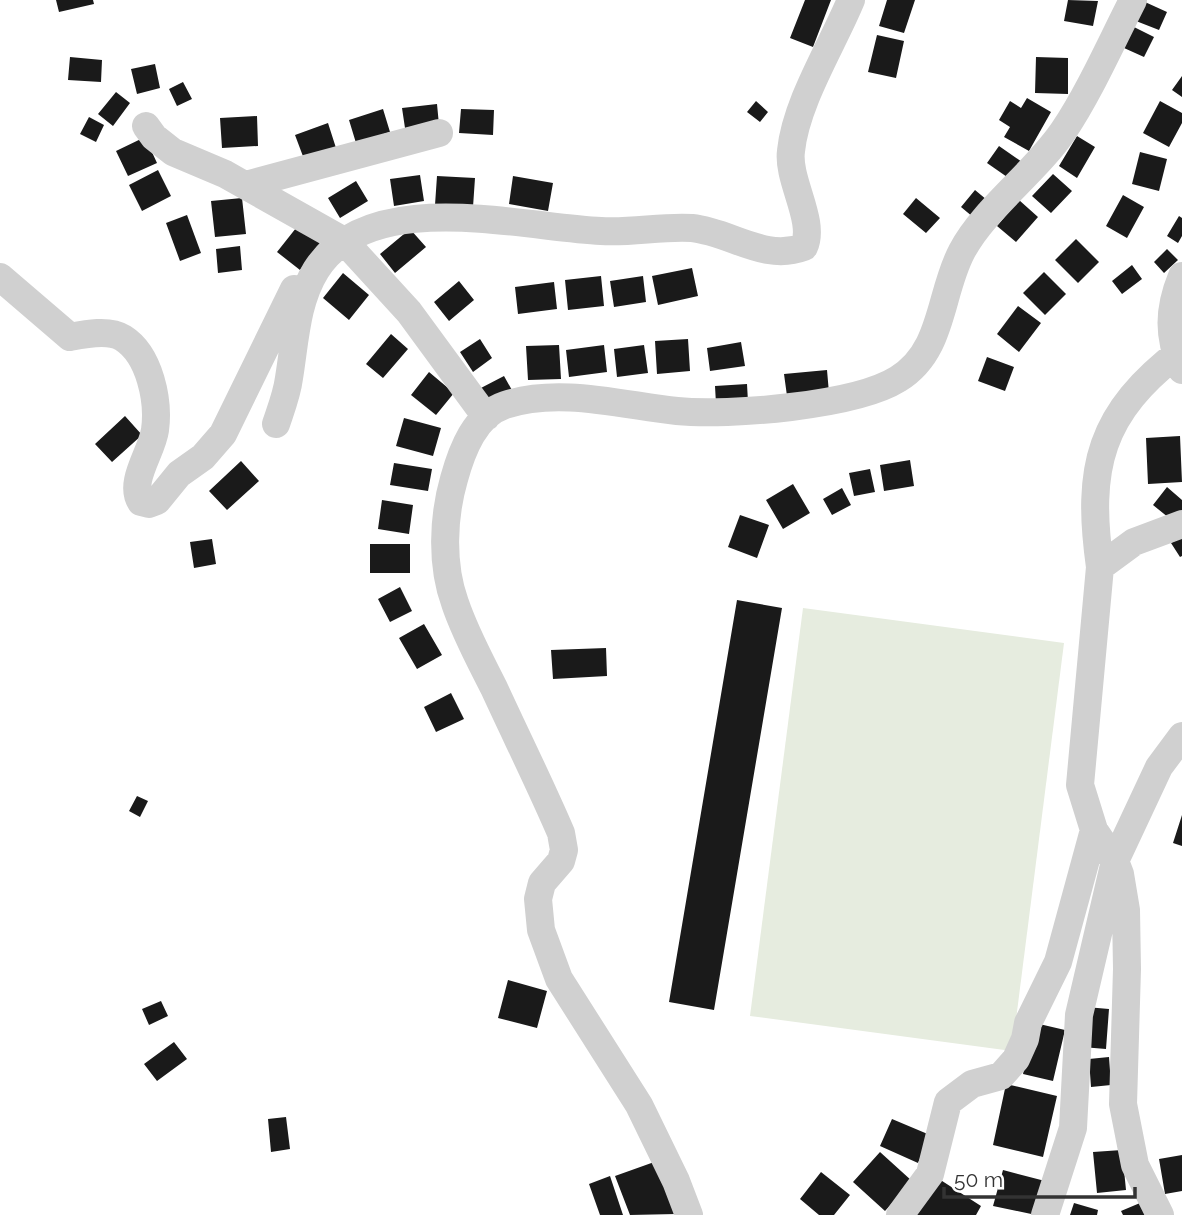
<svg xmlns="http://www.w3.org/2000/svg" width="1182" height="1215" viewBox="0 0 1182 1215" font-family="Raleway,sans-serif">
<style>
.green{fill:#e6ecdf}
.building{fill:#1a1a1a}
.lines{fill:none;stroke-linecap:round;stroke-linejoin:round}
.minor{stroke:#d0d0d0;stroke-width:28}
</style>
<rect width="100%" height="100%" fill="#fff"/>
<path class="green" d="M 803,608 L 1064,643 L 1012,1051 L 750,1016 Z"/>
<path class="building" d="M 56,0 L 93,0 L 94,4 L 59,12 Z
M 805,0 L 831,0 L 813,47 L 790,38 Z
M 887,0 L 915,0 L 904,33 L 879,26 Z
M 1068,0 L 1098,1 L 1093,26 L 1064,21 Z
M 1145,2 L 1167,12 L 1159,30 L 1136,21 Z
M 1134,27 L 1154,37 L 1144,57 L 1124,48 Z
M 877,35 L 904,41 L 896,78 L 868,72 Z
M 70,57 L 102,60 L 101,82 L 68,80 Z
M 1036,57 L 1068,58 L 1068,94 L 1035,93 Z
M 155,64 L 160,88 L 137,94 L 131,69 Z
M 1182,76 L 1182,97 L 1172,90 Z
M 183,82 L 192,99 L 177,106 L 169,89 Z
M 116,92 L 130,103 L 113,126 L 98,114 Z
M 1027,98 L 1051,112 L 1029,151 L 1004,137 L 1010,127 L 999,120 L 1010,101 L 1021,108 Z
M 756,101 L 768,112 L 760,122 L 747,112 Z
M 1160,101 L 1182,113 L 1182,123 L 1169,147 L 1143,133 Z
M 437,104 L 439,125 L 405,128 L 402,108 Z
M 383,109 L 390,132 L 356,143 L 349,120 Z
M 461,109 L 494,110 L 493,135 L 459,133 Z
M 257,116 L 258,146 L 222,148 L 220,118 Z
M 89,117 L 104,125 L 96,142 L 80,134 Z
M 328,123 L 336,148 L 304,159 L 295,135 Z
M 1077,136 L 1095,147 L 1077,178 L 1059,166 Z
M 145,137 L 157,163 L 128,176 L 116,151 Z
M 999,146 L 1022,162 L 1010,179 L 987,163 Z
M 1140,152 L 1167,159 L 1159,191 L 1132,184 Z
M 158,170 L 171,196 L 142,211 L 129,185 Z
M 1053,174 L 1072,191 L 1051,213 L 1032,196 Z
M 420,175 L 424,201 L 394,206 L 390,179 Z
M 437,176 L 475,178 L 473,207 L 435,205 Z
M 513,176 L 553,183 L 548,211 L 509,204 Z
M 356,181 L 368,201 L 340,218 L 328,198 Z
M 975,190 L 987,200 L 973,217 L 961,207 Z
M 1123,195 L 1144,207 L 1127,238 L 1106,226 Z
M 242,198 L 246,234 L 215,237 L 211,201 Z
M 916,198 L 940,218 L 926,233 L 903,214 Z
M 1019,200 L 1038,217 L 1016,242 L 997,226 Z
M 187,215 L 201,253 L 180,261 L 166,223 Z
M 1179,216 L 1182,218 L 1182,236 L 1178,243 L 1167,236 Z
M 300,223 L 322,240 L 300,270 L 277,252 Z
M 410,229 L 426,247 L 395,273 L 380,254 Z
M 1076,239 L 1099,262 L 1078,283 L 1055,260 Z
M 240,246 L 242,270 L 218,273 L 216,249 Z
M 1167,249 L 1178,260 L 1164,273 L 1154,262 Z
M 1132,265 L 1142,279 L 1122,294 L 1112,281 Z
M 692,268 L 698,296 L 658,305 L 652,276 Z
M 1044,272 L 1066,294 L 1045,315 L 1023,293 Z
M 343,273 L 369,295 L 349,320 L 323,298 Z
M 601,276 L 604,306 L 568,310 L 565,280 Z
M 643,276 L 646,302 L 614,307 L 610,281 Z
M 459,281 L 474,300 L 449,321 L 434,302 Z
M 554,282 L 557,309 L 518,314 L 515,287 Z
M 1018,306 L 1041,323 L 1019,352 L 997,334 Z
M 391,334 L 408,349 L 383,378 L 366,364 Z
M 480,339 L 492,358 L 473,372 L 460,352 Z
M 688,339 L 690,371 L 657,374 L 655,341 Z
M 741,342 L 745,366 L 710,371 L 707,348 Z
M 559,345 L 561,379 L 528,380 L 526,346 Z
M 604,345 L 607,372 L 569,377 L 566,350 Z
M 644,345 L 648,373 L 617,377 L 614,349 Z
M 987,357 L 1014,367 L 1005,391 L 978,381 Z
M 827,370 L 829,393 L 787,396 L 784,374 Z
M 429,372 L 454,393 L 436,415 L 411,395 Z
M 504,376 L 513,392 L 488,405 L 479,389 Z
M 747,384 L 748,402 L 716,404 L 715,386 Z
M 125,416 L 142,435 L 112,462 L 95,444 Z
M 404,418 L 441,428 L 433,456 L 396,446 Z
M 1180,436 L 1182,482 L 1148,484 L 1146,438 Z
M 910,460 L 914,486 L 884,491 L 880,465 Z
M 241,461 L 259,481 L 227,510 L 209,491 Z
M 394,463 L 432,469 L 428,491 L 390,485 Z
M 870,469 L 875,492 L 854,496 L 849,473 Z
M 793,484 L 810,513 L 783,529 L 766,500 Z
M 1167,487 L 1182,500 L 1182,512 L 1174,522 L 1153,505 Z
M 842,488 L 851,505 L 832,515 L 823,499 Z
M 382,500 L 413,505 L 409,534 L 378,529 Z
M 740,515 L 769,525 L 757,558 L 728,547 Z
M 1182,537 L 1182,556 L 1180,557 L 1171,543 Z
M 212,539 L 216,564 L 194,568 L 190,542 Z
M 370,544 L 410,544 L 410,573 L 370,573 Z
M 400,587 L 412,611 L 390,622 L 378,599 Z
M 737,600 L 782,608 L 714,1010 L 669,1002 Z
M 424,624 L 442,655 L 417,669 L 399,638 Z
M 606,648 L 607,676 L 553,679 L 551,650 Z
M 451,693 L 464,719 L 436,732 L 424,707 Z
M 137,796 L 148,801 L 140,817 L 129,811 Z
M 1182,815 L 1182,846 L 1173,843 Z
M 508,980 L 547,991 L 537,1028 L 498,1018 Z
M 161,1001 L 168,1016 L 149,1025 L 142,1009 Z
M 1086,1007 L 1109,1009 L 1106,1049 L 1082,1047 Z
M 1035,1023 L 1065,1030 L 1053,1081 L 1023,1074 Z
M 174,1042 L 187,1059 L 157,1081 L 144,1064 Z
M 1109,1057 L 1111,1085 L 1091,1087 L 1089,1059 Z
M 1006,1084 L 1057,1096 L 1043,1157 L 993,1145 Z
M 286,1117 L 290,1149 L 271,1152 L 268,1119 Z
M 892,1119 L 930,1135 L 918,1163 L 880,1146 Z
M 1122,1150 L 1126,1190 L 1097,1193 L 1093,1152 Z
M 880,1152 L 912,1181 L 885,1211 L 853,1182 Z
M 1182,1155 L 1182,1191 L 1165,1194 L 1159,1159 Z
M 657,1161 L 677,1214 L 630,1215 L 615,1176 Z
M 1003,1170 L 1045,1181 L 1036,1215 L 993,1206 Z
M 821,1172 L 850,1195 L 834,1215 L 819,1215 L 800,1199 Z
M 610,1176 L 623,1215 L 600,1215 L 589,1184 Z
M 939,1179 L 981,1206 L 976,1215 L 916,1215 Z
M 1074,1203 L 1098,1210 L 1097,1215 L 1070,1215 Z
M 1140,1203 L 1145,1215 L 1123,1215 L 1121,1211 Z"/>
<g class="lines">
<path class="minor" d="M 146,126 L 154,137 L 173,152 L 225,174 L 344,241 L 409,312 L 486,417
M 246,185 L 439,133
M 1182,276 C 1168,310 1168,336 1182,370
M 0,277 L 70,337 C 85,334 109,329 123,338 C 150,355 159,401 155,430 C 152,452 128,482 141,502 L 149,504 L 157,501 L 179,474 L 203,457 L 223,434 L 294,289
M 276,424 C 281,409 287,394 289,378 C 295,342 296,302 316,270 C 369,186 519,227 601,231 C 632,233 662,226 692,228 C 731,232 764,262 804,247 C 816,221 787,180 791,151 C 796,102 832,46 851,0
M 1100,567 L 1134,542 L 1182,524
M 689,1215 L 676,1181 L 639,1105 L 559,979 L 541,930 L 538,899 L 542,883 L 561,861 L 564,850 L 561,833 C 540,784 516,736 494,688 C 480,660 465,633 455,603 C 441,565 443,517 454,479 C 462,450 475,415 505,405 C 559,387 622,405 677,411 C 729,416 855,406 898,379 C 944,351 939,294 962,251 C 984,209 1037,171 1064,130 C 1089,93 1112,41 1133,0
M 900,1215 L 930,1174 L 948,1102 L 972,1084 L 1001,1076 L 1016,1059 L 1025,1039 L 1028,1023 L 1058,962 L 1094,830
M 1045,1215 L 1073,1128 L 1079,1015 L 1115,861 L 1159,767 L 1182,736
M 1160,1215 L 1135,1165 L 1123,1104 L 1127,969 L 1126,910 L 1120,874 L 1115,861 L 1094,830 L 1080,785 L 1100,567 C 1086,467 1099,413 1182,350"/>
</g>
<path d="M944 1187v10h191v-10" fill="none" stroke="#333333" stroke-width="3.5"/>
<text x="954" y="1187" font-size="21" fill="#333333" stroke="#ffffff" stroke-width="5" paint-order="stroke">50 m</text>
</svg>
